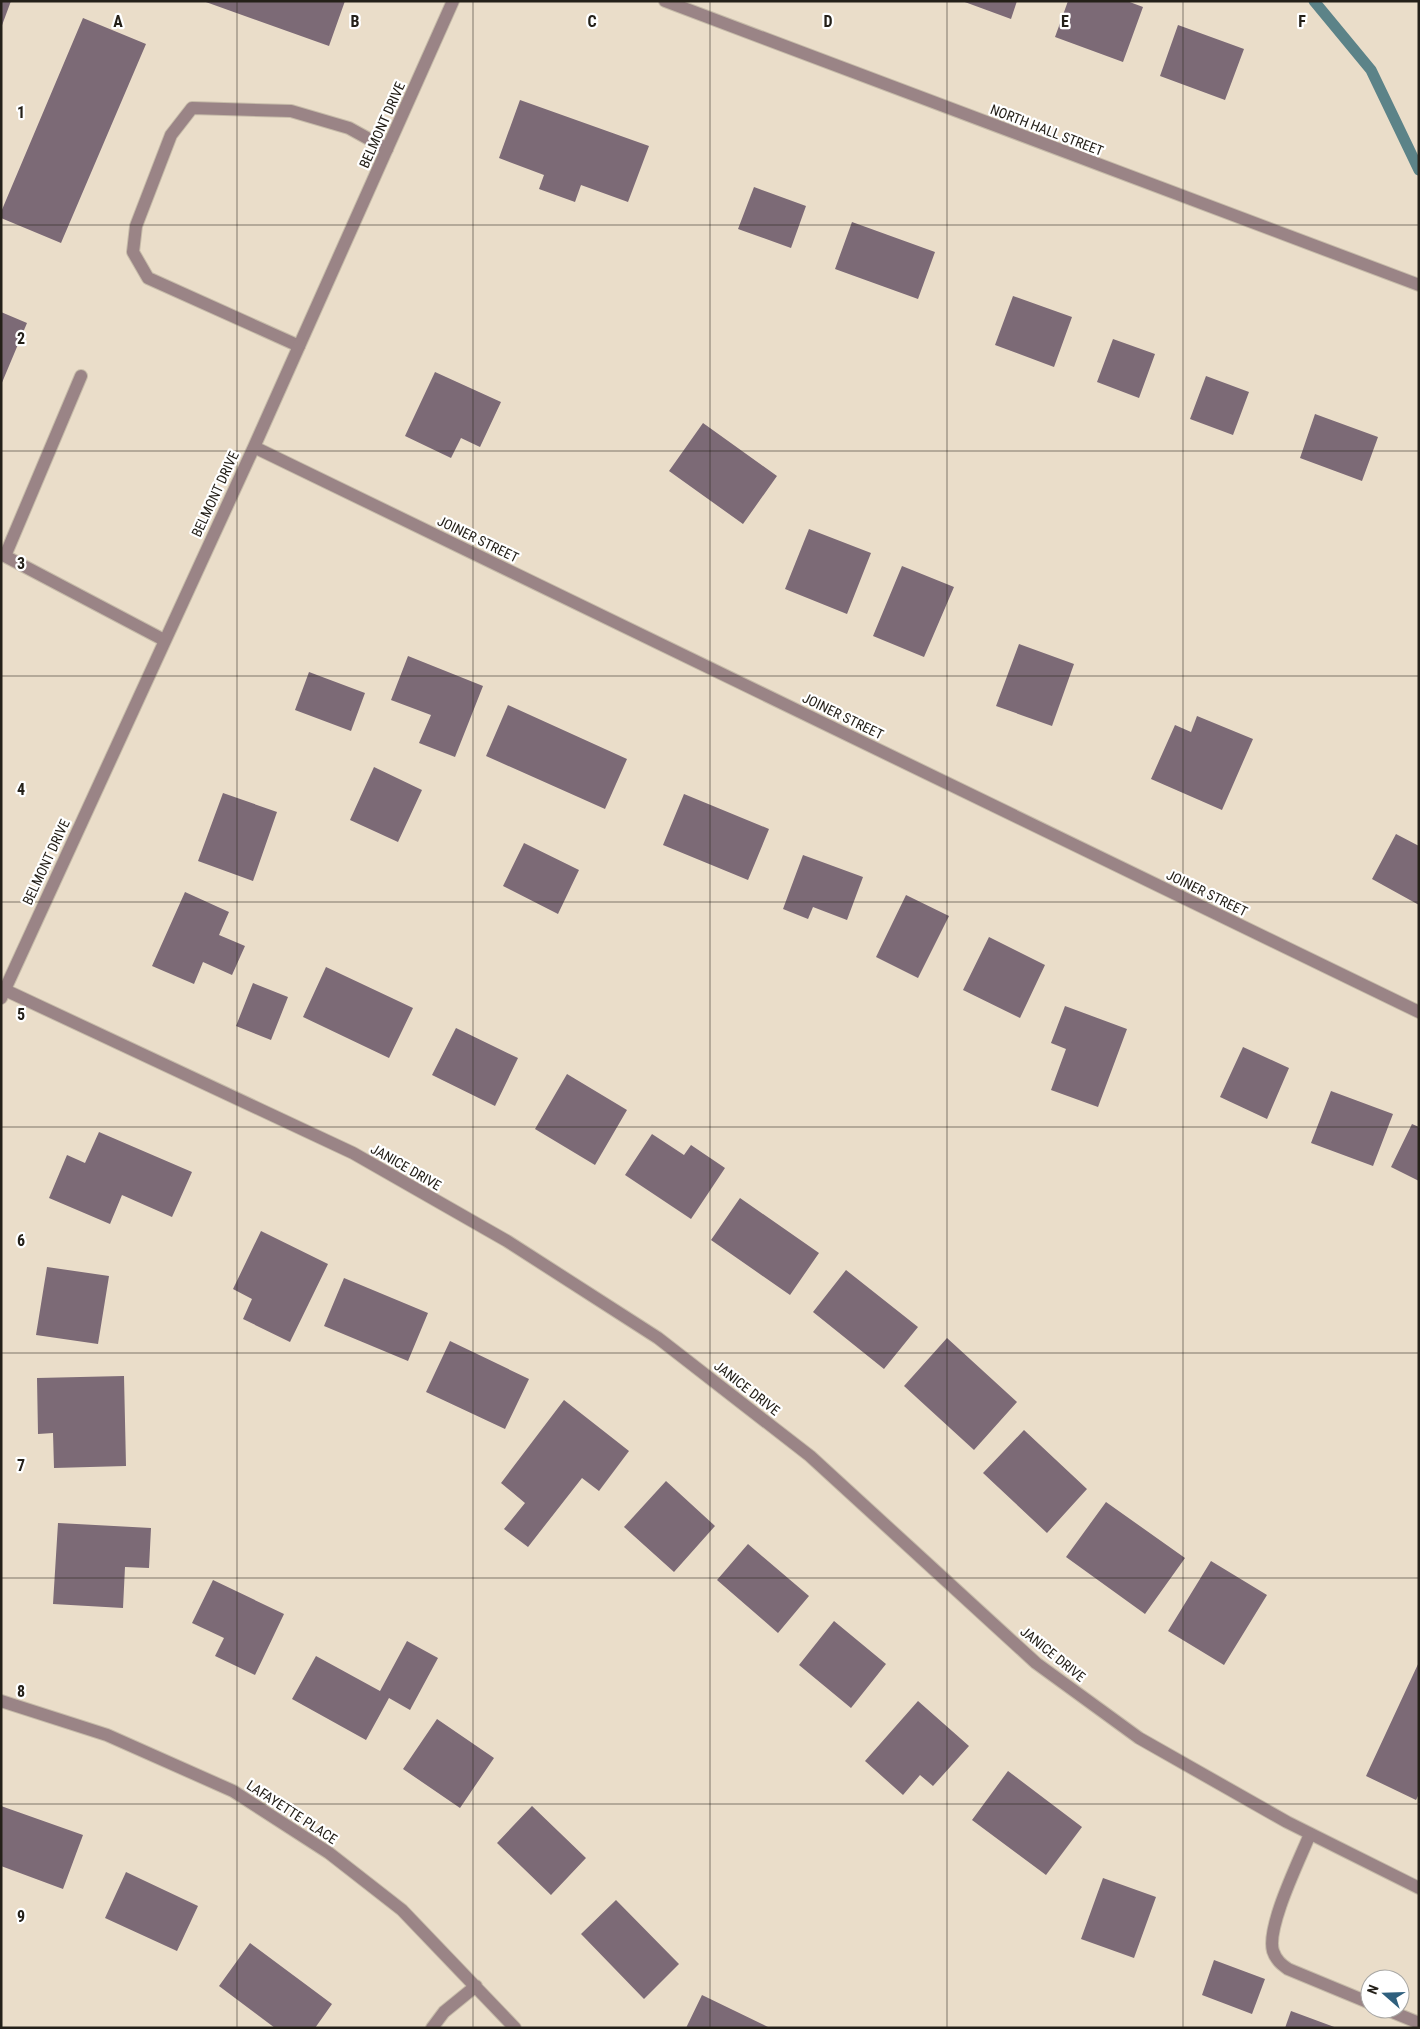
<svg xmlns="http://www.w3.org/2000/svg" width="1420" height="2029" viewBox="0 0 1420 2029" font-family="'Roboto Condensed',sans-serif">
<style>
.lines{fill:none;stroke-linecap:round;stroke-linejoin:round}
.stream{stroke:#5c8388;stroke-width:11}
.building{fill:#7c6a76}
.service-casing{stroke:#c6bba9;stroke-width:14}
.minor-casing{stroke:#c6bba9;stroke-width:14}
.service{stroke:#9a8486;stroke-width:12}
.minor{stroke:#9a8486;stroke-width:12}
.grid{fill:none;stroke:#242019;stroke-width:1;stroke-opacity:0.55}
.labels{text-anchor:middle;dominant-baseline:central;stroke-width:4.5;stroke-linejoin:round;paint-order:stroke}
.street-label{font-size:14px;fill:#242019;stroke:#fff}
.grid-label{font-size:16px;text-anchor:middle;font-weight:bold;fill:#242019;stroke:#fff;stroke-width:4.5;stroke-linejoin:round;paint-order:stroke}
</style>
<rect width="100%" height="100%" fill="#eaddc9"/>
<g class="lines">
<path class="stream" d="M 1314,1 L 1371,70 L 1419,170"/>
</g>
<path class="building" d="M 1,1 L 11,1 L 1,28 Z
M 203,1 L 345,1 L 329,46 Z
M 962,1 L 1017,1 L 1011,19 Z
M 1068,1 L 1127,1 L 1143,7 L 1123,62 L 1055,37 Z
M 83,18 L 146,44 L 61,243 L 1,218 L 1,212 Z
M 1178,25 L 1244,49 L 1225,100 L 1160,76 Z
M 520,100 L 649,146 L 628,202 L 581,185 L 575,202 L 539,189 L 544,175 L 499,158 Z
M 754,187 L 806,206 L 791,248 L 738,229 Z
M 852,222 L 935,252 L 918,299 L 835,269 Z
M 1013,296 L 1072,317 L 1054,367 L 995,345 Z
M 1,312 L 27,323 L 1,385 Z
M 1113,339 L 1155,354 L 1139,398 L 1097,382 Z
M 435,372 L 501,402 L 480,447 L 461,438 L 451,458 L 405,436 Z
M 1206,376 L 1249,392 L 1233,435 L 1190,419 Z
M 1315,414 L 1378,437 L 1362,481 L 1300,458 Z
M 703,423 L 777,476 L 743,524 L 669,471 Z
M 809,529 L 871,553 L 847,614 L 785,589 Z
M 902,566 L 954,587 L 924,657 L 873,636 Z
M 1019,644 L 1074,664 L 1052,726 L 996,706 Z
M 408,656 L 483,686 L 455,757 L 419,743 L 431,715 L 391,700 Z
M 309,672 L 365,693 L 351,731 L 295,710 Z
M 508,705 L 627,759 L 605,809 L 486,756 Z
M 1197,716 L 1253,739 L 1222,810 L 1151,779 L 1175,725 L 1191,732 Z
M 374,767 L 422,790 L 398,842 L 350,820 Z
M 223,793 L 277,812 L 253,881 L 198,861 Z
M 684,794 L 769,829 L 748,880 L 663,845 Z
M 1396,834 L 1419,846 L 1419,905 L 1372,879 Z
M 524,843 L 579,870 L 558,914 L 503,886 Z
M 803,855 L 863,877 L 847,920 L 813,907 L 808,919 L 783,909 Z
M 185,892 L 229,912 L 219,935 L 245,946 L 232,975 L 203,962 L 194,984 L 152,966 Z
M 906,895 L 949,916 L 918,978 L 876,957 Z
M 989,937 L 1045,965 L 1020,1018 L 963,990 Z
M 326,967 L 413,1008 L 389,1058 L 303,1017 Z
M 253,983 L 288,997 L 271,1040 L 236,1026 Z
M 1065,1006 L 1127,1029 L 1098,1107 L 1051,1090 L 1066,1049 L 1051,1043 Z
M 456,1028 L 518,1058 L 495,1106 L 432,1075 Z
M 1243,1047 L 1289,1068 L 1267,1119 L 1220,1097 Z
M 567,1074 L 627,1110 L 595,1165 L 535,1129 Z
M 1331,1091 L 1393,1114 L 1373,1166 L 1311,1143 Z
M 1412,1124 L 1419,1127 L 1419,1181 L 1391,1167 Z
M 99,1132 L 192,1172 L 172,1217 L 122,1195 L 110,1224 L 49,1198 L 67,1155 L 85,1163 Z
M 652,1134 L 684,1155 L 691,1145 L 725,1168 L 691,1219 L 625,1175 Z
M 740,1198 L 819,1253 L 790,1295 L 711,1240 Z
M 261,1231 L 328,1264 L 290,1342 L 243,1319 L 252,1299 L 233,1289 Z
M 47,1267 L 109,1276 L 98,1344 L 36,1335 Z
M 846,1270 L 918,1327 L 884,1369 L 813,1312 Z
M 344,1278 L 428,1313 L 408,1361 L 324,1326 Z
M 947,1338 L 1017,1402 L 974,1450 L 904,1386 Z
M 450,1341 L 529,1379 L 505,1429 L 426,1392 Z
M 124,1376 L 126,1466 L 54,1468 L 53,1433 L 38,1434 L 37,1378 Z
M 564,1400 L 629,1451 L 599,1491 L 582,1478 L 528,1547 L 504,1529 L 525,1503 L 501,1483 Z
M 1024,1430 L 1087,1489 L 1047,1533 L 983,1473 Z
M 666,1481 L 715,1526 L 674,1572 L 624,1527 Z
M 1106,1502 L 1185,1558 L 1145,1614 L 1066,1557 Z
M 58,1523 L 151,1528 L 149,1568 L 125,1567 L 123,1608 L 53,1604 Z
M 748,1544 L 809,1596 L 778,1633 L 717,1580 Z
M 1211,1561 L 1267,1595 L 1224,1665 L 1168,1631 Z
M 213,1580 L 284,1614 L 255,1675 L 215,1656 L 224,1638 L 192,1623 Z
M 834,1621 L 886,1664 L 851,1708 L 799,1665 Z
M 407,1641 L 438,1658 L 410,1710 L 389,1698 L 366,1740 L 292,1699 L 316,1656 L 380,1691 Z
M 1419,1662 L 1419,1794 L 1416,1800 L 1366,1776 Z
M 918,1701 L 969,1746 L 933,1786 L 920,1775 L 903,1795 L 865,1761 Z
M 437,1719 L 494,1758 L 460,1808 L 403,1769 Z
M 1008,1771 L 1082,1827 L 1046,1875 L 972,1820 Z
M 1,1806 L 83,1835 L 63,1889 L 1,1866 Z
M 532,1806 L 586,1858 L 551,1895 L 497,1843 Z
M 126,1872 L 198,1906 L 177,1951 L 105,1918 Z
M 1103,1878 L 1156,1897 L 1134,1958 L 1081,1939 Z
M 616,1900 L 679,1964 L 644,1999 L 581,1934 Z
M 250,1943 L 332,2004 L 315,2028 L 275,2028 L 219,1986 Z
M 1214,1960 L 1265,1979 L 1252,2014 L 1202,1995 Z
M 702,1995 L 770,2028 L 686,2028 Z
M 1291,2011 L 1337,2028 L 1285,2028 Z"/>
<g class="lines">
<g class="service-casing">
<path id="service" d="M 299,346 L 148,278 L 133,252 L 136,226 L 171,135 L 192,108 L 291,111 L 349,128 L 387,149
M 1,554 L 164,640
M 5,556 L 81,376
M 1310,1834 C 1300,1859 1266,1927 1273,1951 C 1276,1960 1281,1964 1288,1969 L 1370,2003
M 1385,2009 L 1419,2023"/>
</g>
<g class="minor-casing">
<path id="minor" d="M 665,1 L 1419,285
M 254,447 L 1419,1012
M 5,990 L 353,1153 L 507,1241 L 658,1338 L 810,1456 L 1036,1663 L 1139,1738 L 1287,1822 L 1419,1888
M 1,998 L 254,447 L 453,1
M 1,1701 L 107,1735 L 233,1791 L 329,1853 L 402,1910 L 515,2028
M 432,2028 L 444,2012 L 476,1986"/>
</g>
<use href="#service" class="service"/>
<use href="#minor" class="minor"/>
</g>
<path class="grid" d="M 237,1 L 237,2028M 473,1 L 473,2028M 710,1 L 710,2028M 947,1 L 947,2028M 1183,1 L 1183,2028M 1,225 L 1419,225M 1,451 L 1419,451M 1,676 L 1419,676M 1,902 L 1419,902M 1,1127 L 1419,1127M 1,1353 L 1419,1353M 1,1578 L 1419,1578M 1,1804 L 1419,1804"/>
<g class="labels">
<g class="street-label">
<text transform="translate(382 125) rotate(-66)">BELMONT DRIVE</text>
<text transform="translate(1047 130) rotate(21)">NORTH HALL STREET</text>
<text transform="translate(215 494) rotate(-65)">BELMONT DRIVE</text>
<text transform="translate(478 539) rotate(26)">JOINER STREET</text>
<text transform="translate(843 716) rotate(26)">JOINER STREET</text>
<text transform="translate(46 862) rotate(-65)">BELMONT DRIVE</text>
<text transform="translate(1207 893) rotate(26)">JOINER STREET</text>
<text transform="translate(406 1167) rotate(30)">JANICE DRIVE</text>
<text transform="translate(747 1388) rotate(38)">JANICE DRIVE</text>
<text transform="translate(1053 1654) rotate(39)">JANICE DRIVE</text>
<text transform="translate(292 1812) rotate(33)">LAFAYETTE PLACE</text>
</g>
</g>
<g class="grid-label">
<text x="118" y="27">A</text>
<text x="355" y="27">B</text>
<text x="592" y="27">C</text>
<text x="828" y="27">D</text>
<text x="1065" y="27">E</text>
<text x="1302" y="27">F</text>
<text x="21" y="118">1</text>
<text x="21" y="344">2</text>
<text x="21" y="569">3</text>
<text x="21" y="795">4</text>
<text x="21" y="1020">5</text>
<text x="21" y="1246">6</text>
<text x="21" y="1471">7</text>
<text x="21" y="1697">8</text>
<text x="21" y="1922">9</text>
</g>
<rect width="1420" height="2029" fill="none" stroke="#242019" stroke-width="5"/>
<g transform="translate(1385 1994) rotate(290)"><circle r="24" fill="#ffffff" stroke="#a7a6a3"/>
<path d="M0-4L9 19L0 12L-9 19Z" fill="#2f607e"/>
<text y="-8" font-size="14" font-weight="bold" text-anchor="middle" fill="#242019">N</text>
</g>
</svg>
